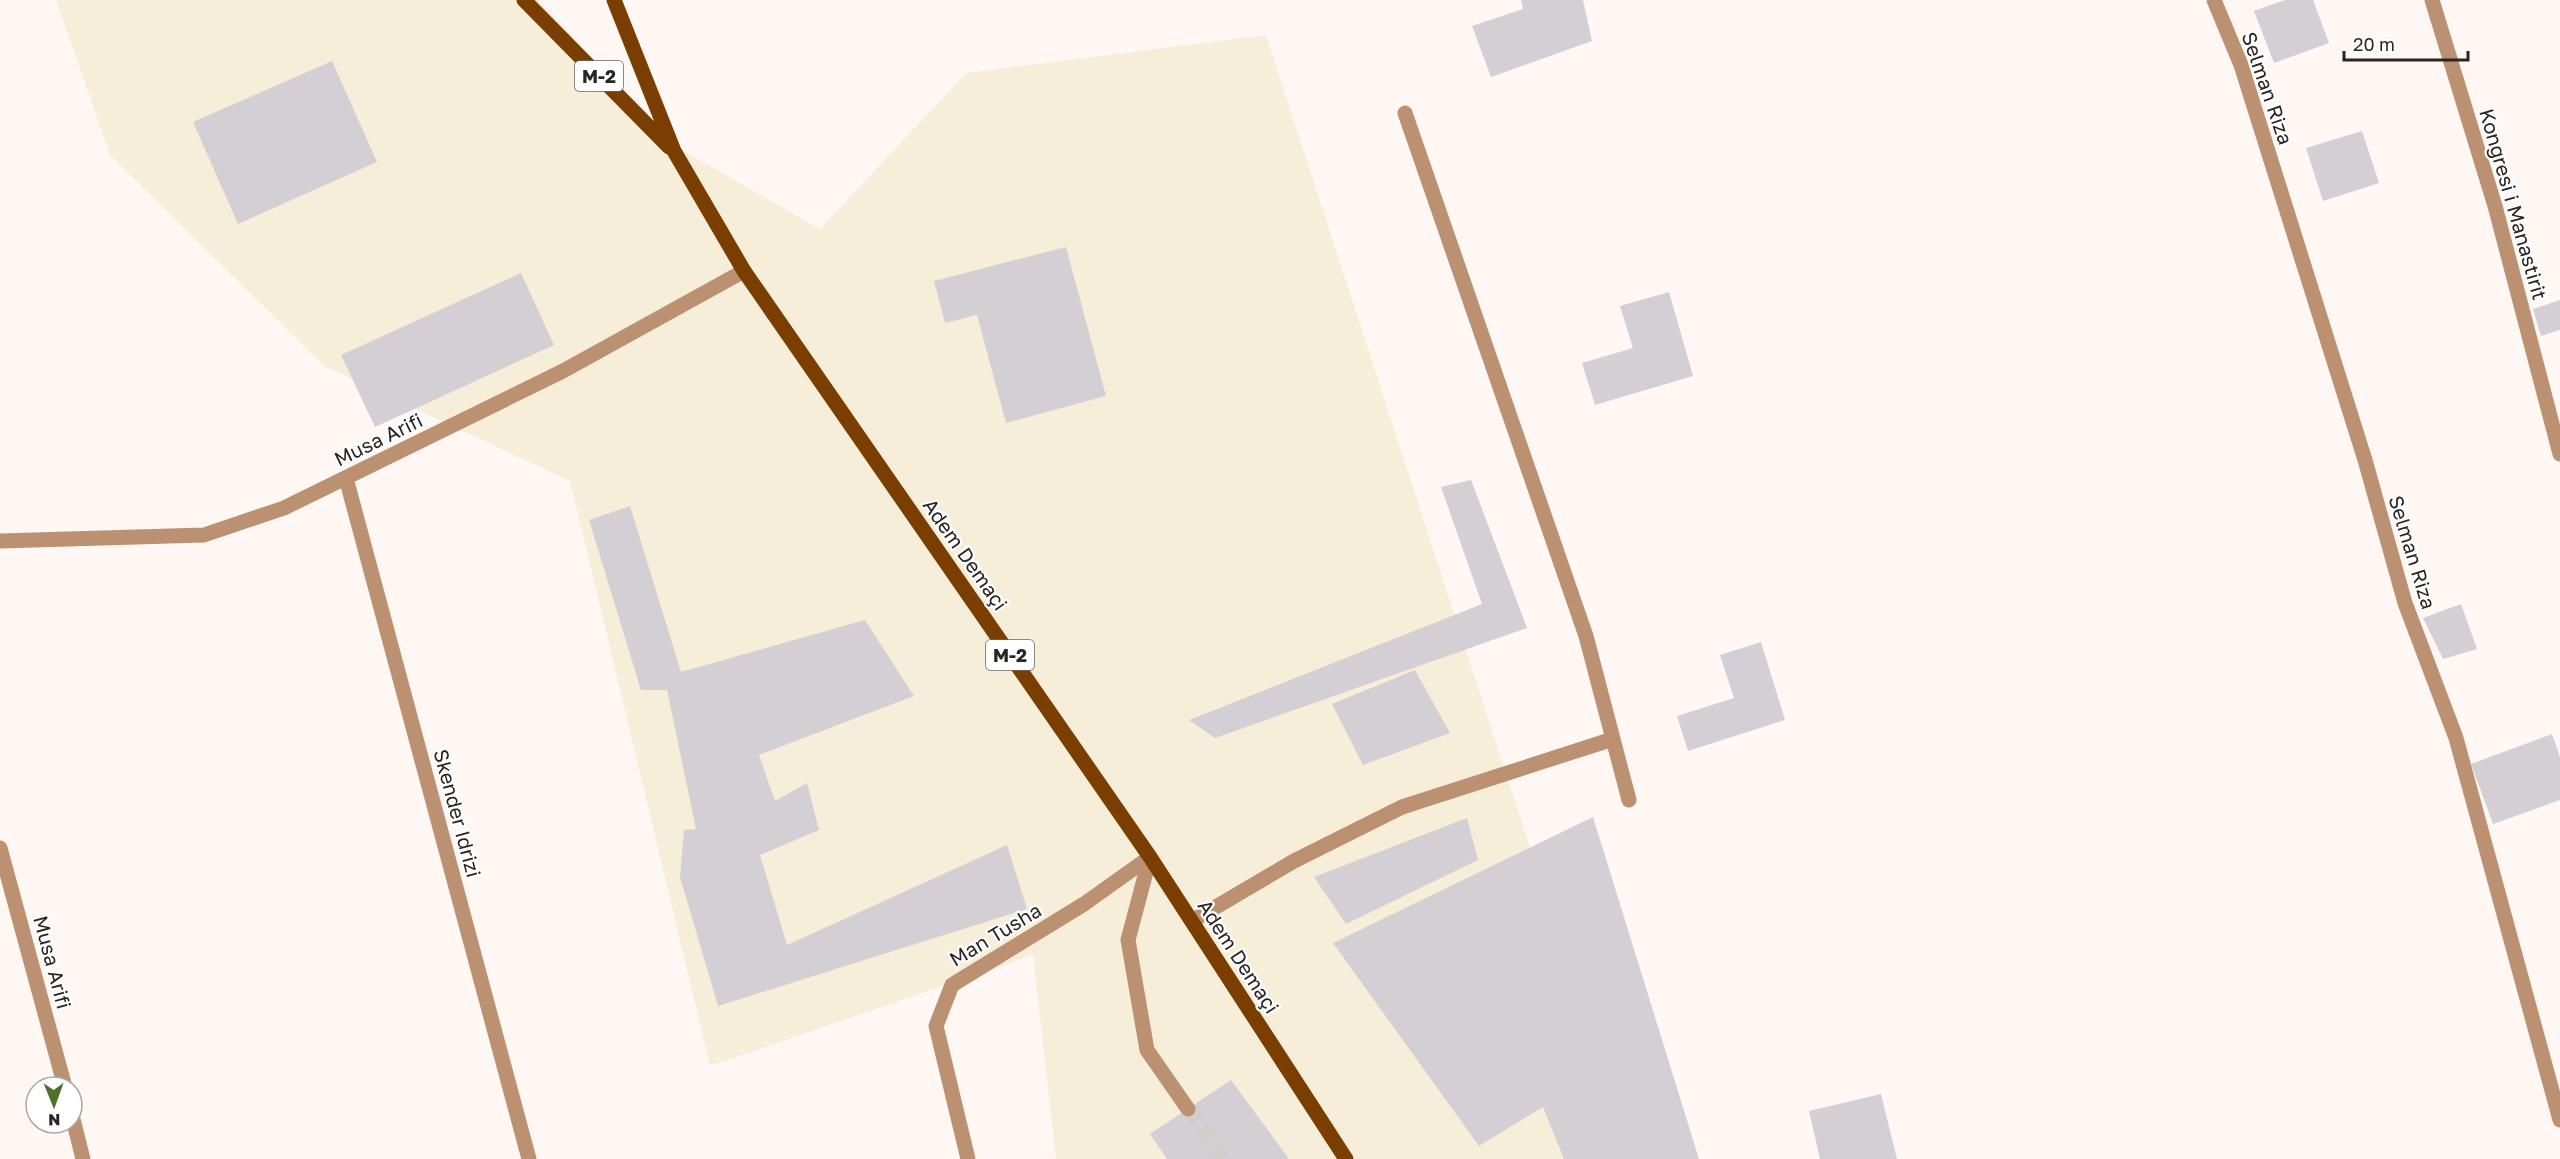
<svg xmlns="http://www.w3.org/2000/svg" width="2560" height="1159" viewBox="0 0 2560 1159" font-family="'Golos Text',sans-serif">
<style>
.industrial{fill:#f7eed9}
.building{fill:#d3cfd5}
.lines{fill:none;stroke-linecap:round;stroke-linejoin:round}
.minor-tunnel{stroke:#d3cdca;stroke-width:15;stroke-dasharray:15 8;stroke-linecap:butt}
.minor{stroke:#bc9171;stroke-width:15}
.major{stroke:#793e00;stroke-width:15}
.labels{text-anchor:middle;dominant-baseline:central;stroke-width:4.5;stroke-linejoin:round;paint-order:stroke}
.shield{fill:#fff;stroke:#686666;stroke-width:1.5}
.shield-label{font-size:18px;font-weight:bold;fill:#282524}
.street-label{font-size:20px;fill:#282524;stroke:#fff}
</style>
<rect width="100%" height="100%" fill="#fef7f4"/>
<path class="industrial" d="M 56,0 L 538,0 L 673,145 L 820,229 L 966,73 L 1266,35 L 1605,1078 L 1659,1159 L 1056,1159 L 1033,955 L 710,1066 L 570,481 L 324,366 L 110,155 Z"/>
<path class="building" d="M 1521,0 L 1583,0 L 1592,41 L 1491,77 L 1472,26 L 1523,9 Z
M 2285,0 L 2313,0 L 2329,43 L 2274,63 L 2254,11 Z
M 332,61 L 377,162 L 238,224 L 193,122 Z
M 2362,131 L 2379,183 L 2323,201 L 2306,148 Z
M 1066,247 L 1106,396 L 1006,423 L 977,315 L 945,323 L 934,281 Z
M 521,273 L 554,345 L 375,427 L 341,355 Z
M 1669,292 L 1693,376 L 1595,405 L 1582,363 L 1633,348 L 1620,306 Z
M 2560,300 L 2560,330 L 2541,336 L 2533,309 Z
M 1471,480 L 1527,628 L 1215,738 L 1189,720 L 1482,604 L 1441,487 Z
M 630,506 L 681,672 L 865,620 L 914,696 L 759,755 L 775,801 L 807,783 L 819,830 L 760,855 L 787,945 L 1007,845 L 1027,909 L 718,1006 L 680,877 L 684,830 L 696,829 L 667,690 L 641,690 L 589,520 Z
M 2461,604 L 2477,649 L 2443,659 L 2423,618 Z
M 1761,642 L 1785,720 L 1688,751 L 1677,716 L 1734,698 L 1720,655 Z
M 1415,670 L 1450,733 L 1363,765 L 1332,704 Z
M 2552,734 L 2560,757 L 2560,800 L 2493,824 L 2471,764 Z
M 1593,817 L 1699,1159 L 1564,1159 L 1543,1107 L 1479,1146 L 1333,943 Z
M 1467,818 L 1478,860 L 1346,924 L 1314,877 Z
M 1231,1080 L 1289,1159 L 1167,1159 L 1150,1134 Z
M 1881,1094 L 1897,1159 L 1820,1159 L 1809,1111 Z"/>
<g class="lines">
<path class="minor-tunnel" d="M 1188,1109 L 1222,1159"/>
<path class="minor" d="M 2214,0 L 2241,65 L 2365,460 L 2405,603 L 2456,738 L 2560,1120
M 2432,0 L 2495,206 L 2560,454
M 1405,113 L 1586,636 L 1629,800
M 346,478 L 529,1159
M 0,541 L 204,535 L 284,508 L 563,371 L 744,271
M 0,848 L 65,1087
M 1150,857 L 1128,940 L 1147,1050 L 1188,1109
M 1192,921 L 1294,861 L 1402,807 L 1613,739
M 72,1115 L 83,1159
M 968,1159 L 936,1026 L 952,985 L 1084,904 L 1150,857"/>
<path class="major" d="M 524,0 L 669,147
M 614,0 L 674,151 L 744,271 L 1150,857 L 1346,1159"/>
</g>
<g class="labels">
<g class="shield">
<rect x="575" y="61" width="48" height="30" rx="4.5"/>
<rect x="986" y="640" width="48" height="30" rx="4.5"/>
</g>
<g class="shield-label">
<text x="599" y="76">M-2</text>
<text x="1010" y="655">M-2</text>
</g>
<g class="street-label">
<text transform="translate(2268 88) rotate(71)">Selman Riza</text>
<text transform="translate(2514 204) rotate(74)">Kongresi i Manastirit</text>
<text transform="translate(378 439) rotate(-26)">Musa Arifi</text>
<text transform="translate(2413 552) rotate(73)">Selman Riza</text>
<text transform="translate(966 554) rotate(55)">Adem Demaçi</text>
<text transform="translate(458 813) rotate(75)">Skender Idrizi</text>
<text transform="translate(995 934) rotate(-31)">Man Tusha</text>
<text transform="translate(1239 956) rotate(57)">Adem Demaçi</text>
<text transform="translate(53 962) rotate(75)">Musa Arifi</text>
</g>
</g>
<g transform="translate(54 1105) rotate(179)"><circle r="28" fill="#ffffff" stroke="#a9a8a7" stroke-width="1.5"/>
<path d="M0-4.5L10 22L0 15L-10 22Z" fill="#4e7028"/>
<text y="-9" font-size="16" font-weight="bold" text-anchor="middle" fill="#282524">N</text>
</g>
<path d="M2344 51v9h124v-9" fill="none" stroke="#282524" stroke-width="3"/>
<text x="2353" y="51" font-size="18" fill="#282524" stroke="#ffffff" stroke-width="4.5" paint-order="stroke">20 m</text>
</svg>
